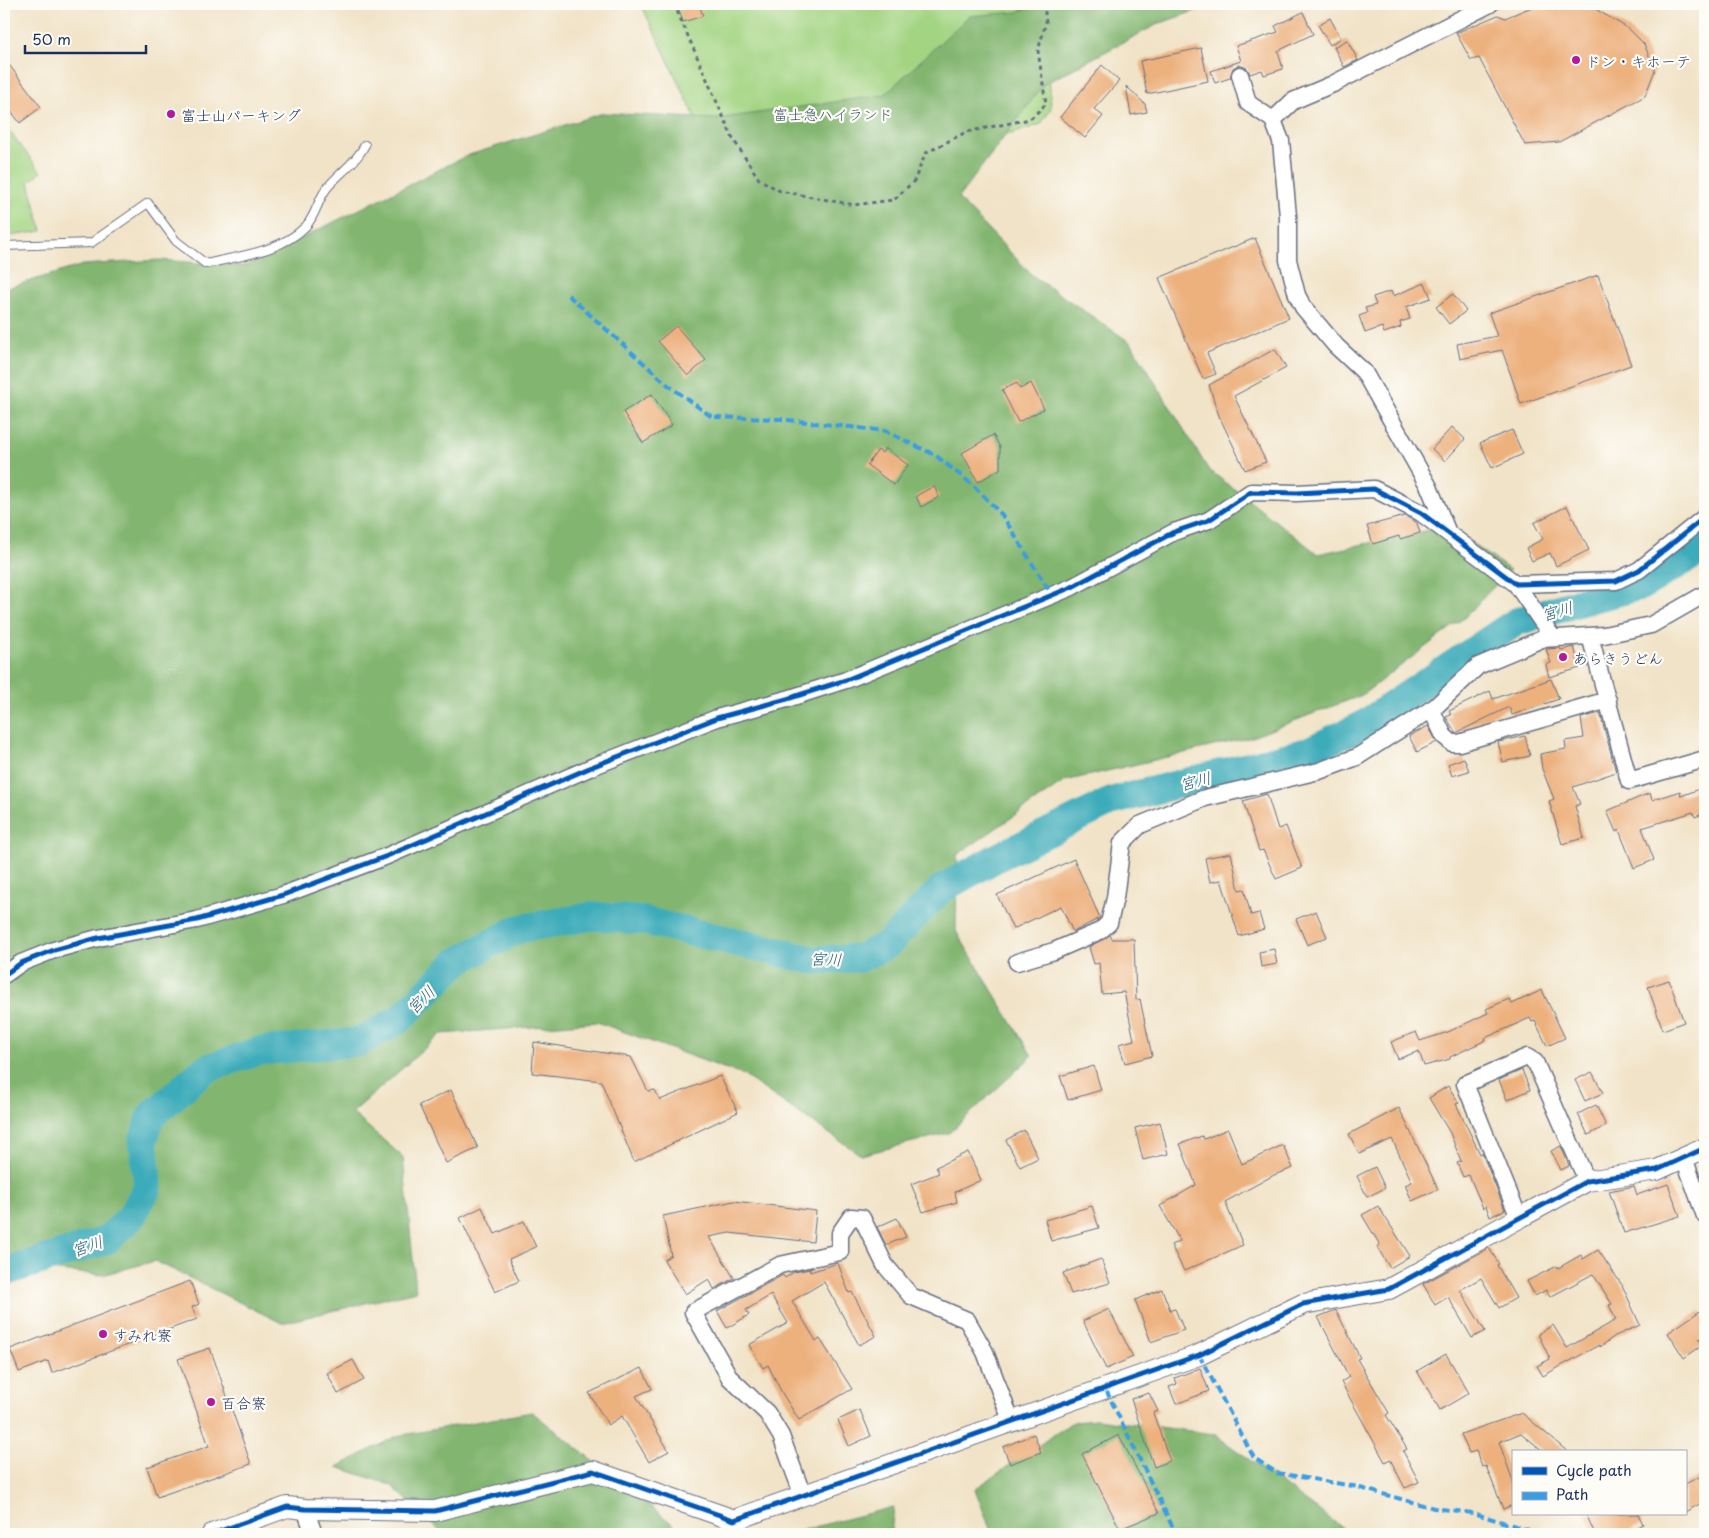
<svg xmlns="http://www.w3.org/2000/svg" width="1709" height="1538" viewBox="0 0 1709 1538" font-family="'Playpen Sans','Klee One',sans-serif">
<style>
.green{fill:#a3d482;stroke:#5f8270}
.forest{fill:#82b670;stroke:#4e7267}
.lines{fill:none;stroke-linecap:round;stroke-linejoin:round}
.river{stroke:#3cacba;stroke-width:29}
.building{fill:#edb17e}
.service-casing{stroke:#666e83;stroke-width:10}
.minor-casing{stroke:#666e83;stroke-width:19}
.tertiary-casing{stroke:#666e83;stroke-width:22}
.path{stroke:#666e83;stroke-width:3;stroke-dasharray:4 4;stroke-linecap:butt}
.service{stroke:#fff;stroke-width:8}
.minor{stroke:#fff;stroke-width:16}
.tertiary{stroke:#fff;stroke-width:20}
.quiet{stroke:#3b9de6;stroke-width:4;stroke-dasharray:8 4;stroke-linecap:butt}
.cycleway-casing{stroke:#fdfcf7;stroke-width:8}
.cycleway{stroke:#0057b8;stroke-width:5}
.poi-dot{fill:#b5179e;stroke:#fdfcf7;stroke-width:2}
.labels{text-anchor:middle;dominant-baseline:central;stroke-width:4.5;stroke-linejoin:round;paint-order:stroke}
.poi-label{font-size:15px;fill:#1b2f5e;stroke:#fdfcf7;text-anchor:start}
.park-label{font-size:15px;fill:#3d5867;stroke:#fdfcf7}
.water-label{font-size:16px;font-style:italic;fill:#286183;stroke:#fdfcf7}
</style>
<rect width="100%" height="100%" fill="#fdfcf7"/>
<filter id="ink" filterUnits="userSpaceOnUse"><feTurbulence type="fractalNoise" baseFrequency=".02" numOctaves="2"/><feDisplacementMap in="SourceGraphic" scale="10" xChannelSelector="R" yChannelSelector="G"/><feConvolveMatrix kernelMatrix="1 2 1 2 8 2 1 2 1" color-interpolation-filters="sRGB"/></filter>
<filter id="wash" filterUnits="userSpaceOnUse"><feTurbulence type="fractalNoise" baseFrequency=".0096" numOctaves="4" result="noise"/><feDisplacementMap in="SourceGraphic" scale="20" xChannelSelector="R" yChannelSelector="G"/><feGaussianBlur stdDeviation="1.12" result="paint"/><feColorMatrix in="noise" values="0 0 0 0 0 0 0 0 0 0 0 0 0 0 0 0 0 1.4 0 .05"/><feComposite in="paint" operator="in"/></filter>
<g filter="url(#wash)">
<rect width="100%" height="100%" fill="#f1e3c7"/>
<path class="green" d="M 641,4 L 1057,4 L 1048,51 L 1051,108 L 1041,124 L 1015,133 L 982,140 L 716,161 Z
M 4,124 L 41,172 L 29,182 L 42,231 L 4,237 Z"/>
<path class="forest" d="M 1037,4 L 1215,4 L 1158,24 L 1044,84 L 958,198 L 1033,276 L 1131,343 L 1208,469 L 1318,554 L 1447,526 L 1510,570 L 1465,617 L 1362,695 L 1252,737 L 1065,781 L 957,855 L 956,931 L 1032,1056 L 949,1133 L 861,1155 L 743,1075 L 597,1022 L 441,1034 L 352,1113 L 403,1157 L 416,1291 L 282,1323 L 155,1261 L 102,1275 L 4,1266 L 4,289 L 83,265 L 159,260 L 246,266 L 466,156 L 603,113 L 716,119 L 884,95 L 969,16 L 1018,12 Z
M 532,1412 L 685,1534 L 443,1534 L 391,1485 L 337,1467 L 397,1436 Z
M 1096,1419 L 1214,1434 L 1351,1534 L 992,1534 L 975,1489 L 1074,1421 Z
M 894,1507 L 891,1534 L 786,1534 Z"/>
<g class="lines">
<path class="river" d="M 4,1272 L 107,1240 L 131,1217 L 148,1187 L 143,1141 L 151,1116 L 205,1069 L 259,1051 L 359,1042 L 400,1019 L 458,961 L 518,929 L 593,916 L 645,921 L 813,960 L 860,958 L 887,945 L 941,889 L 996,858 L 1112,801 L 1306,752 L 1363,725 L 1516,622 L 1586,600 L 1641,586 L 1705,548"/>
</g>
<g id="blocks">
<path class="building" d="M 677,4 L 699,4 L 703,16 L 683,22 Z
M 1539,4 L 1587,4 L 1629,29 L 1644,44 L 1655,70 L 1645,96 L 1559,142 L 1525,145 L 1479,58 L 1471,60 L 1456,33 L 1498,15 L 1505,18 Z
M 1303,12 L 1313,34 L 1278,51 L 1283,69 L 1264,75 L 1262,70 L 1250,74 L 1247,68 L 1238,65 L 1233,68 L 1230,78 L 1215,83 L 1211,71 L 1241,61 L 1236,46 L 1278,32 L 1275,26 Z
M 1330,18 L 1341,38 L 1330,45 L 1318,25 Z
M 1347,40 L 1358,60 L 1344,67 L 1334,47 Z
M 1201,48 L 1208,81 L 1147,94 L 1140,61 Z
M 4,58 L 41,107 L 20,123 L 4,102 Z
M 1102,65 L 1119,81 L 1094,109 L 1103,116 L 1085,138 L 1060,117 Z
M 1126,86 L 1145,104 L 1147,112 L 1131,115 Z
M 1255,238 L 1289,318 L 1207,353 L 1216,374 L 1203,379 L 1159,278 Z
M 1598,275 L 1631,365 L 1521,404 L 1502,350 L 1460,359 L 1457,344 L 1497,336 L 1489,313 Z
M 1425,283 L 1431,298 L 1406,307 L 1410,319 L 1400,322 L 1401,327 L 1384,333 L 1382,327 L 1365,333 L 1359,316 L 1367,313 L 1365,308 L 1376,305 L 1373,297 L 1391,291 L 1393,296 Z
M 1453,294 L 1466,311 L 1449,324 L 1436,307 Z
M 676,326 L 706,360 L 688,376 L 658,341 Z
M 1275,349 L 1286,368 L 1234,396 L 1266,462 L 1245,470 L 1219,416 L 1209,385 Z
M 1017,383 L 1020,389 L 1031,383 L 1044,409 L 1018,422 L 1002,390 Z
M 652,394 L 672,425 L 643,443 L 623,412 Z
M 1452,427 L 1465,439 L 1445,461 L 1432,449 Z
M 1512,430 L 1523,454 L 1492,468 L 1480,443 Z
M 993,435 L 1000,447 L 1000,469 L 978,482 L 962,453 Z
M 885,448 L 908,465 L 894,485 L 867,465 L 878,450 L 882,453 Z
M 934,486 L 939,497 L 921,507 L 916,496 Z
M 1567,506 L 1589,550 L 1556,566 L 1550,553 L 1532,561 L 1526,548 L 1543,539 L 1534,523 Z
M 1405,516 L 1417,523 L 1420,533 L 1400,539 L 1399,536 L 1373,544 L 1367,526 Z
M 1574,647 L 1580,668 L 1549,677 L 1546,665 L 1551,663 L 1546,649 L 1560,648 L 1561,650 Z
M 1551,679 L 1559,699 L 1512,715 L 1509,707 L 1456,733 L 1446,717 L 1451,715 L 1449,711 L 1490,691 L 1493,699 Z
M 1600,713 L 1616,772 L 1573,787 L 1580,804 L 1575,806 L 1584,838 L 1562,844 L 1549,801 L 1554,799 L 1542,769 L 1540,754 L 1566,749 L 1565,741 L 1584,738 L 1581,718 Z
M 1428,726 L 1437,742 L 1417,752 L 1409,736 Z
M 1525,736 L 1530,756 L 1503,762 L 1498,742 Z
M 1464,758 L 1469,771 L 1452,776 L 1448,764 Z
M 1705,787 L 1705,813 L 1695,817 L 1693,812 L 1642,828 L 1654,860 L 1634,868 L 1619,830 L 1616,832 L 1607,811 L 1650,793 L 1652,800 L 1680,791 L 1681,796 Z
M 1267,794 L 1278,829 L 1286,826 L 1302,868 L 1276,879 L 1263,850 L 1259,851 L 1243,801 Z
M 1231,853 L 1239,890 L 1244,889 L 1251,915 L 1259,913 L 1264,929 L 1239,936 L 1221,880 L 1210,882 L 1205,858 Z
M 1074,859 L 1100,918 L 1073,932 L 1061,906 L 1013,929 L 997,895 Z
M 1316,911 L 1327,937 L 1307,945 L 1296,919 Z
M 1110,935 L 1112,939 L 1134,939 L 1136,1000 L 1140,999 L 1152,1056 L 1125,1063 L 1119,1044 L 1134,1040 L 1124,992 L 1102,994 L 1099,963 L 1094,964 L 1089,947 Z
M 1274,949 L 1277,964 L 1261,967 L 1259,952 Z
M 1669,980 L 1684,1022 L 1663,1030 L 1648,987 Z
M 1542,990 L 1565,1038 L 1547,1046 L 1535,1021 L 1532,1022 L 1530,1018 L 1485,1038 L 1486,1040 L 1450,1057 L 1450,1059 L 1424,1066 L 1419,1051 L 1398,1059 L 1391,1042 L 1416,1032 L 1420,1041 L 1448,1032 L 1488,1013 L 1486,1009 L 1509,999 L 1512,1004 Z
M 534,1042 L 631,1057 L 648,1091 L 655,1090 L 660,1100 L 720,1076 L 738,1112 L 634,1162 L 601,1081 L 532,1073 Z
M 1094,1066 L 1101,1090 L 1068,1100 L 1060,1076 Z
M 1522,1070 L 1530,1090 L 1507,1100 L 1499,1080 Z
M 1592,1072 L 1603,1093 L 1585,1101 L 1575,1080 Z
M 1448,1086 L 1459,1103 L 1456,1104 L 1480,1154 L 1482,1153 L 1505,1210 L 1490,1217 L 1486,1206 L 1483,1208 L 1469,1175 L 1463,1177 L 1457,1163 L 1461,1161 L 1450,1133 L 1429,1098 Z
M 451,1090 L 478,1148 L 446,1163 L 419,1105 Z
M 1596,1105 L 1606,1126 L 1588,1135 L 1578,1114 Z
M 1399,1108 L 1438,1189 L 1412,1201 L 1405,1185 L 1412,1182 L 1392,1139 L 1359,1154 L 1349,1134 Z
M 1160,1122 L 1168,1154 L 1143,1160 L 1135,1128 Z
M 1228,1129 L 1242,1164 L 1283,1145 L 1293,1168 L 1274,1175 L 1225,1202 L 1243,1245 L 1184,1271 L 1171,1245 L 1180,1241 L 1160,1206 L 1196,1185 L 1180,1144 L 1202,1136 L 1204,1139 Z
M 1024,1130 L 1038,1158 L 1020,1167 L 1006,1140 Z
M 1561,1146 L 1569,1166 L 1561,1170 L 1551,1151 Z
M 968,1152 L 981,1180 L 955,1192 L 957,1202 L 923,1212 L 911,1184 L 939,1173 L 936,1167 Z
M 1375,1167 L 1385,1188 L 1367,1197 L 1357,1176 Z
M 1668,1184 L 1680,1216 L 1624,1233 L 1609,1191 L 1634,1186 L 1637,1195 Z
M 734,1201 L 816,1211 L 813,1242 L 729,1233 L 709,1237 L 734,1278 L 714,1289 L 709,1279 L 685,1294 L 664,1260 L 671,1255 L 663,1216 Z
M 1092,1206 L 1099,1228 L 1051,1241 L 1045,1220 Z
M 1378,1206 L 1410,1256 L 1390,1268 L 1377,1247 L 1380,1245 L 1362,1215 Z
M 482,1207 L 495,1234 L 524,1221 L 536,1247 L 509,1259 L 519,1281 L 495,1292 L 460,1218 Z
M 897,1218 L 906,1237 L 886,1245 L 877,1227 Z
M 1489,1248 L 1499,1264 L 1497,1265 L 1516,1298 L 1499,1308 L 1481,1278 L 1460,1290 L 1485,1331 L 1472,1338 L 1448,1297 L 1435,1305 L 1423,1284 Z
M 1598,1250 L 1622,1285 L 1640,1325 L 1615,1336 L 1600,1347 L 1599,1345 L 1543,1376 L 1537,1366 L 1550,1359 L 1538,1334 L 1553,1325 L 1567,1348 L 1616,1320 L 1609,1305 L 1612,1304 L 1593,1274 L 1550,1297 L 1546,1290 L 1535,1296 L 1527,1281 L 1557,1266 L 1558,1268 L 1581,1255 L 1583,1259 Z
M 1101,1259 L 1110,1283 L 1071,1294 L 1063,1273 Z
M 838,1263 L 849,1293 L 852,1292 L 876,1336 L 859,1345 L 824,1282 L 792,1301 L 816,1341 L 820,1339 L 852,1389 L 799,1420 L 782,1393 L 768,1365 L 763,1368 L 749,1345 L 788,1323 L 771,1295 L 746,1310 L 749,1315 L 727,1328 L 717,1311 L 783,1275 L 785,1278 L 794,1272 L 810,1269 L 810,1272 Z
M 190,1281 L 199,1304 L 192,1307 L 197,1319 L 52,1373 L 48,1361 L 19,1372 L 10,1349 Z
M 1162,1289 L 1170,1310 L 1175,1309 L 1184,1330 L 1151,1342 L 1135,1300 Z
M 1109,1309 L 1133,1357 L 1106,1369 L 1083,1321 Z
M 1336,1310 L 1360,1358 L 1357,1359 L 1389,1413 L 1386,1415 L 1407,1449 L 1403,1451 L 1419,1482 L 1405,1488 L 1390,1459 L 1385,1462 L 1341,1382 L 1349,1377 L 1318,1317 Z
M 1700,1311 L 1705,1319 L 1705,1336 L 1699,1339 L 1703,1345 L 1684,1358 L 1668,1333 Z
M 210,1348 L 251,1464 L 157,1497 L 147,1467 L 209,1446 L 178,1359 Z
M 1446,1354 L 1469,1393 L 1440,1410 L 1417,1371 Z
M 353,1360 L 364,1380 L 338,1394 L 327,1373 Z
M 642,1368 L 652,1389 L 636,1396 L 669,1451 L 649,1462 L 622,1416 L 608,1425 L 589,1393 Z
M 1200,1368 L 1209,1391 L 1176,1404 L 1169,1387 L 1177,1384 L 1175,1378 Z
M 1149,1393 L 1158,1411 L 1153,1413 L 1170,1461 L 1154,1467 L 1131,1399 Z
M 860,1410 L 871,1436 L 849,1446 L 838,1420 Z
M 1522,1413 L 1568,1452 L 1544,1452 L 1521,1433 L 1499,1442 L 1513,1481 L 1513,1505 L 1503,1509 L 1486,1466 L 1482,1467 L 1476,1451 L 1469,1453 L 1461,1434 Z
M 1034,1434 L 1041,1452 L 1010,1464 L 1003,1447 Z
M 1119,1435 L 1159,1513 L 1120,1529 L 1082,1454 Z
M 1705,1474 L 1705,1501 L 1685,1512 L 1685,1484 Z
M 1586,1514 L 1638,1514 L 1643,1524 L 1624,1534 L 1595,1534 Z"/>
</g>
</g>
<g filter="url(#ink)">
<use href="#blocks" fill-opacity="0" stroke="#666e83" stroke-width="1"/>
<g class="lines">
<g class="service-casing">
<path id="service" d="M 4,246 L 91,243 L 148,203 L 176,241 L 206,264 C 239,256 281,252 306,226 C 316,215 318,199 327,188 C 339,173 356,163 365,145"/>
</g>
<g class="minor-casing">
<path id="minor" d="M 1240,75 L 1248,103 L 1273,120 L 1281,141 L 1288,216 L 1288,260 L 1297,295 L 1303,307 L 1336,346 L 1364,372 L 1429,487 L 1448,533
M 1273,120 L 1293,101 L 1333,84 L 1490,4
M 1516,584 L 1553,638
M 1590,636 L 1629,781 L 1705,759
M 1431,709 L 1444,736 L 1452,743 L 1459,743 L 1608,700
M 1017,962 L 1054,951 L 1100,931 L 1109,923 L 1115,898 L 1122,843 L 1140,825 L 1205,798 L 1319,771 L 1357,757 L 1435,707 L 1478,666 L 1542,639 L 1604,635 L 1651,625 L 1705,594
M 4,975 L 21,963 L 54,950 L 98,938 L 197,920 L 283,895 L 387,856 L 594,766 L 717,718 L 787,699 L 846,680 L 1072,587 L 1174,532 L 1209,520 L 1251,492 L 1297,493 L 1374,489 L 1421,513 L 1516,584 L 1616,581 L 1639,570 L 1705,517
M 1684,1158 L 1705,1216
M 1519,1218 L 1465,1084 L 1527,1057 L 1535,1062 L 1587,1181
M 803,1496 L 781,1436 L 767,1413 L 730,1378 L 693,1312 L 780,1265 L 840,1252 L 840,1233 L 851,1217 L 862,1218 L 885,1265 L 911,1296 L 967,1320 L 985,1352 L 1012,1423
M 305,1509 L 314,1534"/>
</g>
<g class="tertiary-casing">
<path id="tertiary" d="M 212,1534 L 287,1507 L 305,1509 L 435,1511 L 593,1471 L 734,1520 L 1199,1355 L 1303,1304 L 1389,1289 L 1587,1181 L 1657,1170 L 1705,1148"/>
</g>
<path class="path" d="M 674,4 L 733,139 L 759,179 L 780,191 L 854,205 L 894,200 L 914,181 L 926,153 L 966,132 L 1030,119 L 1046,104 L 1038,51 L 1046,22 L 1044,4"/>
<use href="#service" class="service"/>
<use href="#minor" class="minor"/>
<use href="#tertiary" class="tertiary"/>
<path class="quiet" d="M 568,295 L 668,385 L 712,417 L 780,419 L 885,431 L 935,455 L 974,486 L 1002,515 L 1052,595
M 1199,1355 L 1254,1458 L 1277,1473 L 1353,1486 L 1434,1508 L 1473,1513 L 1542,1534
M 1106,1390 L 1176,1534"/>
<g class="cycleway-casing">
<path id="cycleway" d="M 4,975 L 21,963 L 54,950 L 98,938 L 197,920 L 283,895 L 387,856 L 594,766 L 717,718 L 787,699 L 846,680 L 1072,587 L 1174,532 L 1209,520 L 1251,492 L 1297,493 L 1374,489 L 1421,513 L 1516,584 L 1616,581 L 1639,570 L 1705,517
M 212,1534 L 287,1507 L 305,1509 L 435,1511 L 593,1471 L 734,1520 L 1199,1355 L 1303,1304 L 1389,1289 L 1587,1181 L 1657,1170 L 1705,1148"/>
</g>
<use href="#cycleway" class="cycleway"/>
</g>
</g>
<g class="poi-dot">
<circle cx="1576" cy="60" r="5"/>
<circle cx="171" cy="114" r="5"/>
<circle cx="1563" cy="657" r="5"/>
<circle cx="103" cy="1334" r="5"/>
<circle cx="211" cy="1402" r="5"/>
</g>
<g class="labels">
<g class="poi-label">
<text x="1586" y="60">ドン・キホーテ</text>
<text x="181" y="114">富士山パーキング</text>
<text x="1573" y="657">あらきうどん</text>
<text x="113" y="1334">すみれ寮</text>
<text x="221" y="1402">百合寮</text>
</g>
<g class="park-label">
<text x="833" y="113">富士急ハイランド</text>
</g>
<g class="water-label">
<text transform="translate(1557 610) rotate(-16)">宮川</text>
<text transform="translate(1195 780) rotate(-14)">宮川</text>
<text transform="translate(826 958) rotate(2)">宮川</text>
<text transform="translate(420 999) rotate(-45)">宮川</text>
<text transform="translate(87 1245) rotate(-19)">宮川</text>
</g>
</g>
<rect width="1709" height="1538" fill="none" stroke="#fdfcf7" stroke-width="20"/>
<rect x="1512" y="1450" width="175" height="65" fill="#fdfcf7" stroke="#a3aaba"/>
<rect x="1522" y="1467" width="25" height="8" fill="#0057b8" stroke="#a3aaba"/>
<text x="1556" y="1476" font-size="15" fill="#1b2f5e">Cycle path</text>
<rect x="1522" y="1492" width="25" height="8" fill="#3b9de6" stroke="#a3aaba"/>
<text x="1556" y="1500" font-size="15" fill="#1b2f5e">Path</text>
<path d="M25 45v8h121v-8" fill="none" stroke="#1b2f5e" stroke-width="2.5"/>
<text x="32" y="45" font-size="15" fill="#1b2f5e" stroke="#fdfcf7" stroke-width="4" paint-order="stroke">50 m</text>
</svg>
